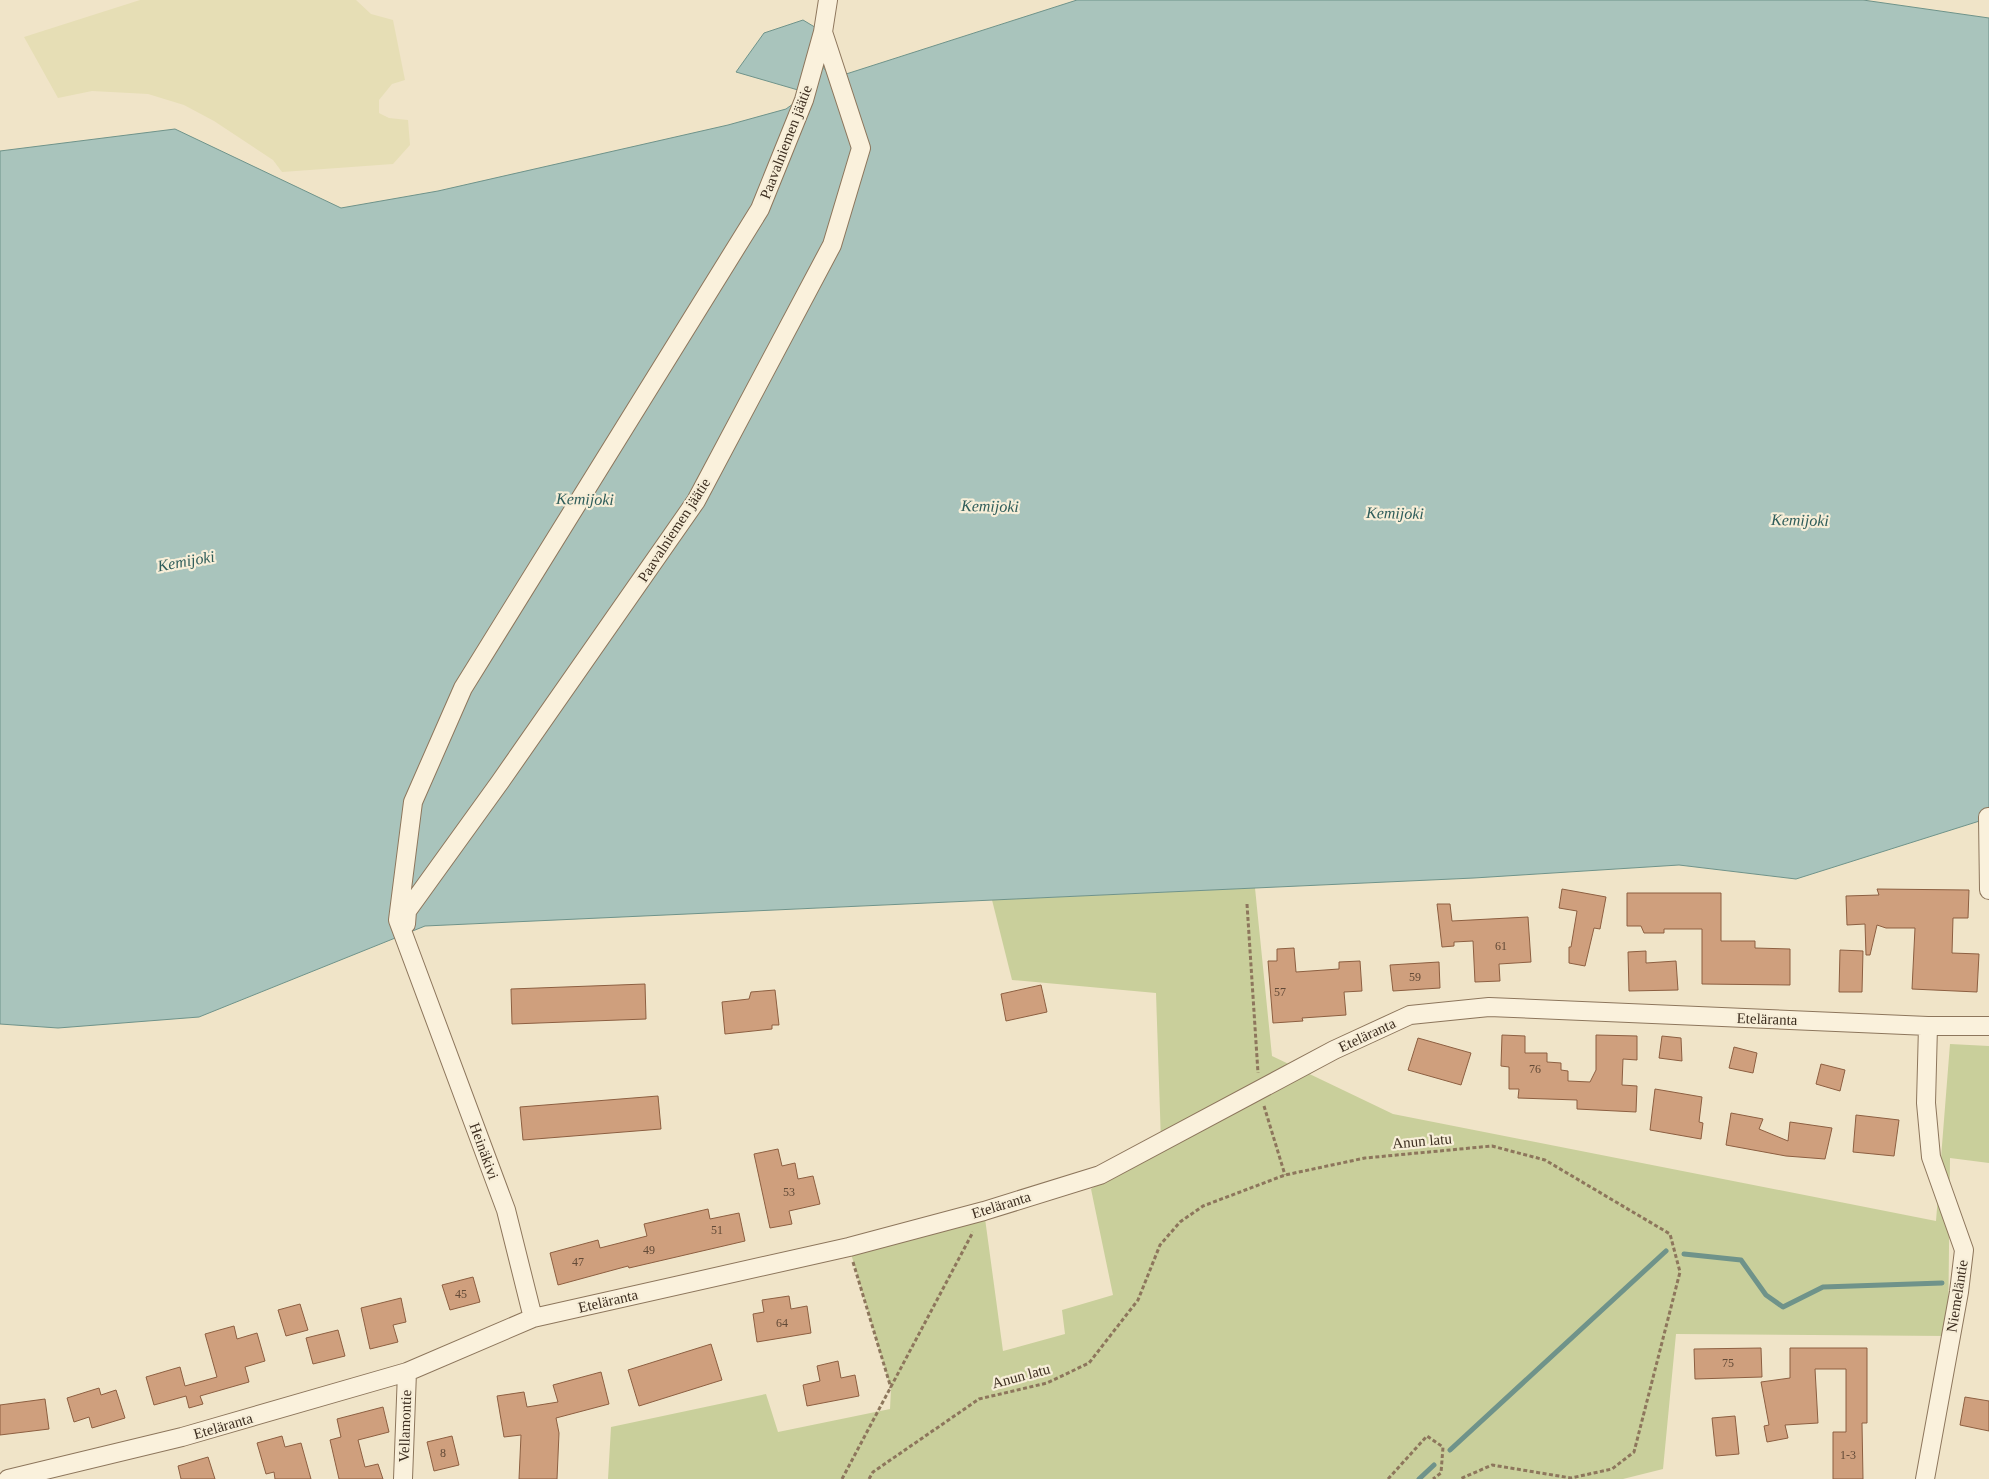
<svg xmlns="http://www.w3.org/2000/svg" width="1989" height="1479" viewBox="0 0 1989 1479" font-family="'Times New Roman',serif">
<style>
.farmland{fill:#e6deb5}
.green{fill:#c9cf9b}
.water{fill:#a9c4bc;stroke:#6f938a}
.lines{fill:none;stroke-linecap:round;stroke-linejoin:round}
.stream{stroke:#6f938a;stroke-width:5}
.building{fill:#cf9f7d;stroke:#8d5f41}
.minor-casing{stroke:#8d765c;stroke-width:20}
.path{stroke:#8d765c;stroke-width:3;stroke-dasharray:4 2.5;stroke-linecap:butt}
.minor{stroke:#faf1dc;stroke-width:18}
.labels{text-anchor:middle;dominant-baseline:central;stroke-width:4.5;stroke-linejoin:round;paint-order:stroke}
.number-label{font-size:12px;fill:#624a37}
.street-label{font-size:15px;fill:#3d2e20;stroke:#f7eed8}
.water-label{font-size:16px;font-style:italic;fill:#2f5d5a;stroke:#f7eed8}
</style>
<rect width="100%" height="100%" fill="#f0e4c8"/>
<path class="farmland" d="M 140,0 L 356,0 L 371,14 L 393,20 L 405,80 L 392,84 L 379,100 L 379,113 L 389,118 L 408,120 L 410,145 L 393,164 L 282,172 L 273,160 L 214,121 L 184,105 L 148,94 L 92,91 L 58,98 L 24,37 Z"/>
<path class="green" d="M 1255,888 L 1272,1056 L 1393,1114 L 1936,1221 L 1950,1044 L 1989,1046 L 1989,1163 L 1950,1158 L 1948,1336 L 1676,1334 L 1663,1469 L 1623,1479 L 608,1479 L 611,1427 L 766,1394 L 778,1432 L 890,1409 L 891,1389 L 849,1247 L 984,1211 L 1003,1351 L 1065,1334 L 1062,1310 L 1113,1295 L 1091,1189 L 1161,1142 L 1156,993 L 1012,980 L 992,900 Z"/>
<path class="water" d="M 1077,0 L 1863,0 L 1989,18 L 1989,818 L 1796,879 L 1679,865 L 1474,878 L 425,926 L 199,1017 L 58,1028 L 0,1024 L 0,151 L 175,129 L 341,208 L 438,191 L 728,125 L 786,109 L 797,101 L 798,90 L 736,72 L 764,33 L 803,20 L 823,32 L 821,45 L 824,69 L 843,75 Z"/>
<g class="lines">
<path class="stream" d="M 1684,1254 L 1741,1260 L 1766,1295 L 1783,1307 L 1823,1287 L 1942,1283
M 1450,1450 L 1666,1251
M 1419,1479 L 1434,1465"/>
</g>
<path class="building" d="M 1562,889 L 1606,897 L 1600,929 L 1594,928 L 1585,966 L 1569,963 L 1569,947 L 1571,947 L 1577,911 L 1559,908 Z
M 1877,889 L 1969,890 L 1968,918 L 1953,918 L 1952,953 L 1979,954 L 1977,992 L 1912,989 L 1915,928 L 1886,928 L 1877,925 L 1870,955 L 1866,955 L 1865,924 L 1847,925 L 1846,896 L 1879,895 Z
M 1627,893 L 1721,893 L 1721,941 L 1755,941 L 1755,948 L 1790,949 L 1790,985 L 1702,984 L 1702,929 L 1664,929 L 1664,933 L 1644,933 L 1641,926 L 1627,926 Z
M 1437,904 L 1450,904 L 1452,921 L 1528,917 L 1531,962 L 1499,964 L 1500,981 L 1475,982 L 1473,941 L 1454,942 L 1454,946 L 1442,947 Z
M 1294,948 L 1296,972 L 1339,969 L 1339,962 L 1360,961 L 1362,991 L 1344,992 L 1346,1015 L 1302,1018 L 1303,1021 L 1273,1023 L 1268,961 L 1277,961 L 1277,949 Z
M 1840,950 L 1863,951 L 1862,992 L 1839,992 Z
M 1646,951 L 1646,963 L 1676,961 L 1678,990 L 1629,991 L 1628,952 Z
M 1439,962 L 1440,988 L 1393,991 L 1390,965 Z
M 645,984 L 646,1019 L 512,1024 L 511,989 Z
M 1041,985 L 1047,1012 L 1006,1021 L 1001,994 Z
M 775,990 L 779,1025 L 772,1025 L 772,1029 L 725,1034 L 722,1002 L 749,999 L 751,992 Z
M 1502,1035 L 1525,1036 L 1525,1053 L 1547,1053 L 1547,1062 L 1561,1063 L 1561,1070 L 1568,1071 L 1568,1081 L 1590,1082 L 1596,1070 L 1596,1035 L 1637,1036 L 1637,1060 L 1623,1059 L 1622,1085 L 1637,1086 L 1636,1112 L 1577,1109 L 1577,1100 L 1518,1098 L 1519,1089 L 1509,1089 L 1509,1067 L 1501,1066 Z
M 1662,1036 L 1681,1038 L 1682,1061 L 1659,1058 Z
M 1418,1038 L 1471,1053 L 1461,1085 L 1408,1070 Z
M 1734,1047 L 1757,1053 L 1753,1073 L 1729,1068 Z
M 1821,1064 L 1845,1070 L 1840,1091 L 1816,1084 Z
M 1655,1089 L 1702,1097 L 1699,1122 L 1703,1123 L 1701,1139 L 1650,1130 Z
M 658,1096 L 661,1129 L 523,1140 L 520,1107 Z
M 1731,1113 L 1763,1119 L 1759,1129 L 1788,1141 L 1790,1122 L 1832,1128 L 1825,1159 L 1786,1156 L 1726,1145 Z
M 1856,1115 L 1899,1120 L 1894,1156 L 1853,1152 Z
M 778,1149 L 782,1166 L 795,1163 L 798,1179 L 813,1176 L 820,1204 L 789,1211 L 792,1224 L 770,1228 L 754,1154 Z
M 708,1209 L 710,1219 L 739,1213 L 745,1241 L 629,1268 L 628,1266 L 558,1285 L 550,1253 L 598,1240 L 600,1248 L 647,1236 L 644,1224 Z
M 473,1277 L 480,1302 L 450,1310 L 442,1285 Z
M 789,1296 L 791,1309 L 807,1306 L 811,1333 L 757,1342 L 753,1314 L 764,1312 L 762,1300 Z
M 401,1298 L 406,1322 L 393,1325 L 398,1342 L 370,1349 L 361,1308 Z
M 300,1304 L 308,1330 L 286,1336 L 278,1310 Z
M 234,1326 L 237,1339 L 257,1333 L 265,1361 L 245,1367 L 249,1382 L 200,1396 L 203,1404 L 189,1408 L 186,1396 L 154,1405 L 146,1377 L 180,1367 L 185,1386 L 217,1377 L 205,1334 Z
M 338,1330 L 345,1356 L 313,1364 L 306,1338 Z
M 711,1344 L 722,1380 L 639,1406 L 628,1370 Z
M 1761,1348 L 1762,1377 L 1695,1379 L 1694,1349 Z
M 1790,1348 L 1867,1348 L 1867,1423 L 1862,1423 L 1863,1479 L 1833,1479 L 1833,1432 L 1846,1432 L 1846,1369 L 1815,1369 L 1818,1423 L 1785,1425 L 1788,1438 L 1767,1442 L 1764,1426 L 1769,1425 L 1761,1382 L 1790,1378 Z
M 838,1361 L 841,1378 L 855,1375 L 859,1396 L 807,1406 L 803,1385 L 820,1381 L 817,1366 Z
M 601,1372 L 609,1404 L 556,1418 L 559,1433 L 557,1479 L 519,1479 L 521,1435 L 504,1437 L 497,1396 L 524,1392 L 527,1407 L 558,1402 L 553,1385 Z
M 99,1388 L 101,1395 L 116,1390 L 125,1418 L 92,1428 L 89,1417 L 74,1422 L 67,1398 Z
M 1965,1397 L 1989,1401 L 1989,1431 L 1960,1425 Z
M 45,1399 L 49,1429 L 0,1435 L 0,1405 Z
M 383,1407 L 389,1432 L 358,1440 L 365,1467 L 378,1464 L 383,1479 L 339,1479 L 330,1440 L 341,1437 L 337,1419 Z
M 1735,1416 L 1739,1454 L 1716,1456 L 1712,1418 Z
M 282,1436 L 285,1447 L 301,1443 L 311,1479 L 275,1479 L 274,1472 L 266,1474 L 257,1443 Z
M 452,1436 L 459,1465 L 434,1471 L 427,1442 Z
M 208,1457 L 215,1479 L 181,1479 L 178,1466 Z"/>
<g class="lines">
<g class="minor-casing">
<path id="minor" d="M 1988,817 L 1989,890
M 406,924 L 407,911 L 500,782 L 696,501 L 832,245 L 861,148 L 823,32
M 533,1318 L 506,1210 L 398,920 L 413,802 L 463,688 L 760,209 L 804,100 L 823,32 L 828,0
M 8,1479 L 182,1437 L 407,1372 L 533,1318 L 849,1247 L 984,1211 L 1100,1175 L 1334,1050 L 1410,1015 L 1489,1007 L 1928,1026 L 1989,1026
M 403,1479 L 407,1372
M 1925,1479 L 1959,1292 L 1964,1250 L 1931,1157 L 1926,1103 L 1928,1026"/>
</g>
<path class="path" d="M 1247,904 L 1258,1073
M 1264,1106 L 1285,1175
M 853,1262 L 891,1388
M 842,1479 L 973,1232
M 869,1479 L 873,1472 L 979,1399 L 1047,1383 L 1089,1363 L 1138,1300 L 1160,1245 L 1180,1222 L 1203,1206 L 1285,1175 L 1365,1158 L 1492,1146 L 1545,1160 L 1670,1234 L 1680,1272 L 1634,1452 L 1612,1469 L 1571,1478 L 1492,1465 L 1460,1479
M 1388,1479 L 1427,1436 L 1443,1447 L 1441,1473 L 1433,1479"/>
<use href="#minor" class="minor"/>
</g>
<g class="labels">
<g class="number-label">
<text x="1501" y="946">61</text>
<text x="1415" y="977">59</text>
<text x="1280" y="992">57</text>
<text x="1535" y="1069">76</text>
<text x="789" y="1192">53</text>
<text x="717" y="1230">51</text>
<text x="649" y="1250">49</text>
<text x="578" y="1262">47</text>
<text x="461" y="1294">45</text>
<text x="782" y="1323">64</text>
<text x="1728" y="1363">75</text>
<text x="443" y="1453">8</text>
<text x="1848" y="1455">1-3</text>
</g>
<g class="street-label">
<text transform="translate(786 142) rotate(-69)">Paavalniemen jäätie</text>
<text transform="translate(674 530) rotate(-57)">Paavalniemen jäätie</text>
<text transform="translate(1767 1019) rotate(2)">Eteläranta</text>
<text transform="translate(1367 1035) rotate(-25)">Eteläranta</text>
<text transform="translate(1422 1141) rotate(-5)">Anun latu</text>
<text transform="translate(484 1151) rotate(70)">Heinäkivi</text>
<text transform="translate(1001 1205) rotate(-17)">Eteläranta</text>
<text transform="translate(1957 1296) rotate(-81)">Niemeläntie</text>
<text transform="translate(608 1301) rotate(-13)">Eteläranta</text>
<text transform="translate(1021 1376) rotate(-15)">Anun latu</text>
<text transform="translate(223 1426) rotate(-16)">Eteläranta</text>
<text transform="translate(405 1426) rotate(-88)">Vellamontie</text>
</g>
<g class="water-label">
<text transform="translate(585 499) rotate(1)">Kemijoki</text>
<text transform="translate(990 506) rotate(1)">Kemijoki</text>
<text transform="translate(1395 513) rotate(1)">Kemijoki</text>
<text transform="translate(1800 520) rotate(1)">Kemijoki</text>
<text transform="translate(186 561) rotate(-10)">Kemijoki</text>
</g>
</g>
</svg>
